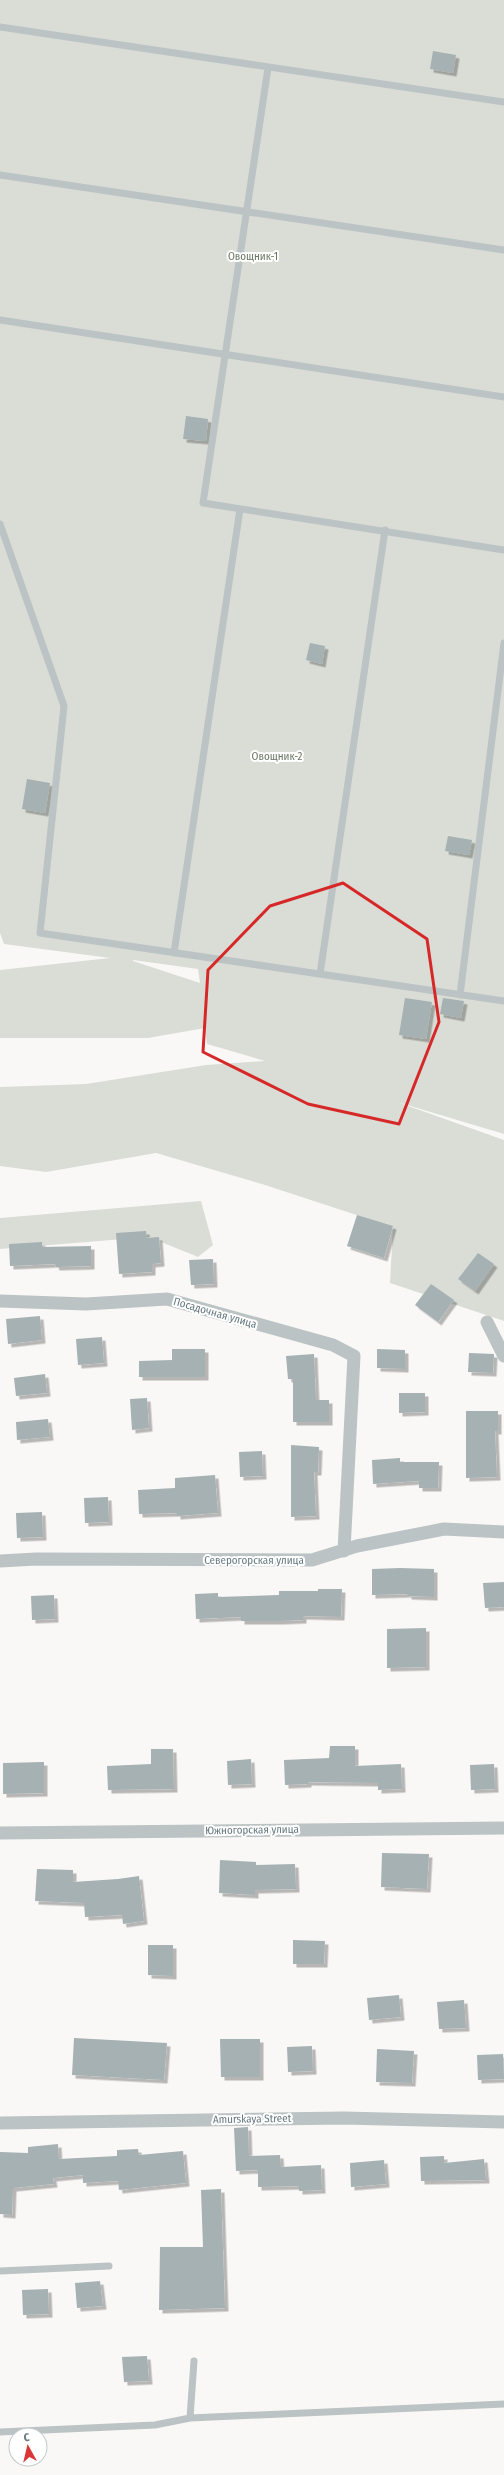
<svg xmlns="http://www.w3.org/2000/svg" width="504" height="2475" viewBox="0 0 504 2475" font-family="'Fira Sans Condensed',sans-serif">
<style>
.green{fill:#daddd6;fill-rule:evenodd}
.building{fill:#a5b1b3;filter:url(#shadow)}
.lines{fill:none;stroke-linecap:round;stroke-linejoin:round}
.service{stroke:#bcc3c4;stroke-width:7}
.minor{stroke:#bcc3c4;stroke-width:13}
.marked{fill:none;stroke:#d62828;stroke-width:3;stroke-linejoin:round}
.labels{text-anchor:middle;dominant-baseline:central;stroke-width:4;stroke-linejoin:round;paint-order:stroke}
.park-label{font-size:11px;fill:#6c7864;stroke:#fff}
.street-label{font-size:11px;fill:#667a7f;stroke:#fff}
</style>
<defs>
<filter id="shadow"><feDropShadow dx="3.5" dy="3.5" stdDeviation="0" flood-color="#0004"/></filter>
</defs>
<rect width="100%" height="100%" fill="#f9f8f6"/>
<path class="green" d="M 0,0 L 504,0 L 504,1134 L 397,1102 L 504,1140 L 504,1321 L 390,1283 L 393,1227 L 262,1184 L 156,1153 L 46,1172 L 0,1166 L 0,1087 L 86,1084 L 206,1065 L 265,1061 L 207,1044 L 205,1028 L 148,1038 L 0,1038 L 0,970 L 110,958 L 4,944 L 0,933 ZM 133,960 L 198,969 L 200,983 L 133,961 Z
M 201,1201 L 213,1245 L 198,1257 L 149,1237 L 0,1249 L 0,1218 Z"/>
<path class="building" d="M 433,51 L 456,55 L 453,73 L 430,69 Z
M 186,416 L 208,419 L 206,441 L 183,439 Z
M 310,643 L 325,646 L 322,664 L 306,660 Z
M 27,779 L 50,783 L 45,813 L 22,809 Z
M 448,836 L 472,840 L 469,855 L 445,851 Z
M 405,998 L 432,1002 L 426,1039 L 399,1035 Z
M 443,998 L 464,1001 L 461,1018 L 440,1014 Z
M 357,1215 L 393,1226 L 384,1258 L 347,1246 Z
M 146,1231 L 147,1238 L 159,1237 L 161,1263 L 152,1264 L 152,1272 L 119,1274 L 116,1233 Z
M 42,1242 L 42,1247 L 91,1246 L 91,1266 L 56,1267 L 55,1264 L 10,1266 L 9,1244 Z
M 478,1253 L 494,1264 L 475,1291 L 458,1279 Z
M 213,1259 L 214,1284 L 191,1285 L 189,1260 Z
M 431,1284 L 454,1300 L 438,1322 L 415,1305 Z
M 40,1316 L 42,1340 L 8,1344 L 6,1319 Z
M 102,1337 L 104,1363 L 78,1365 L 76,1339 Z
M 172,1349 L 205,1349 L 205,1377 L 139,1377 L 139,1361 L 172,1360 Z
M 377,1349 L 405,1350 L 405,1369 L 377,1368 Z
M 469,1353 L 494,1354 L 493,1373 L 468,1372 Z
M 314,1354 L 316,1400 L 329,1400 L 329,1422 L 293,1422 L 293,1379 L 288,1379 L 286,1356 Z
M 45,1374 L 47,1393 L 16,1396 L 14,1378 Z
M 399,1393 L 425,1393 L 425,1412 L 399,1413 Z
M 147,1398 L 149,1428 L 132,1430 L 130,1399 Z
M 466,1411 L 498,1411 L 498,1431 L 495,1431 L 497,1477 L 466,1478 Z
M 48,1419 L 50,1437 L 17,1440 L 16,1422 Z
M 291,1445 L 319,1447 L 318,1472 L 314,1472 L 316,1516 L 291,1517 Z
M 262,1451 L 263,1476 L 240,1477 L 239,1452 Z
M 400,1458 L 400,1462 L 439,1462 L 438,1488 L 419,1488 L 419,1481 L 373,1484 L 372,1460 Z
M 215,1475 L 218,1513 L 177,1516 L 177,1513 L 139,1514 L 138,1490 L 175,1488 L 175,1478 Z
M 108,1497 L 109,1522 L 85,1523 L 84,1498 Z
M 42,1512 L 43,1537 L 17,1538 L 16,1513 Z
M 400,1568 L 434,1569 L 434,1597 L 408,1596 L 408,1594 L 372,1595 L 372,1569 Z
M 504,1582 L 504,1607 L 485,1608 L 483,1583 Z
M 318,1589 L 342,1589 L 341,1617 L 303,1616 L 303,1620 L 280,1621 L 241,1621 L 241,1617 L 196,1619 L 195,1594 L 218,1593 L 218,1597 L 279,1595 L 279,1591 L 318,1591 Z
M 54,1595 L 55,1619 L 32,1620 L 31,1596 Z
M 426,1628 L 426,1667 L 387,1668 L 387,1629 Z
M 330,1746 L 355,1746 L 355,1766 L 401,1764 L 402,1789 L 378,1790 L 378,1783 L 308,1782 L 308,1784 L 285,1785 L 284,1760 L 329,1758 Z
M 151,1749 L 173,1749 L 174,1789 L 108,1790 L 107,1766 L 151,1764 Z
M 251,1759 L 252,1784 L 228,1785 L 227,1761 Z
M 44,1762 L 44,1793 L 3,1794 L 3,1763 Z
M 494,1764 L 495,1789 L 471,1790 L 470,1765 Z
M 382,1853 L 429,1854 L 427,1889 L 381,1887 Z
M 220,1860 L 256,1862 L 256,1865 L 295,1864 L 296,1889 L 255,1890 L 255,1895 L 219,1893 Z
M 37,1869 L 73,1870 L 73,1882 L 118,1879 L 139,1876 L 144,1921 L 123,1924 L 122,1915 L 85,1917 L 84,1903 L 35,1901 Z
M 293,1940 L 325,1941 L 324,1964 L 293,1964 Z
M 148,1945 L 173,1945 L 173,1976 L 148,1975 Z
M 399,1995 L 401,2017 L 369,2020 L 367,1998 Z
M 464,2000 L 466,2028 L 439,2029 L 437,2002 Z
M 74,2038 L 167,2043 L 164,2080 L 72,2075 Z
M 220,2039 L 260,2039 L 260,2077 L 221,2077 Z
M 312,2046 L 313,2071 L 288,2072 L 287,2047 Z
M 377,2049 L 414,2051 L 412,2083 L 376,2082 Z
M 503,2054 L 504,2079 L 478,2080 L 477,2055 Z
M 248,2127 L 249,2156 L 280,2155 L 281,2167 L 321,2165 L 322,2190 L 299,2191 L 299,2186 L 258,2187 L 258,2170 L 236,2171 L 234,2128 Z
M 58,2144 L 59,2159 L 117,2156 L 117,2150 L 138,2149 L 139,2155 L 183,2151 L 186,2183 L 119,2190 L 118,2181 L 83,2183 L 83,2175 L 53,2178 L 54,2184 L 13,2188 L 12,2215 L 0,2214 L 0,2152 L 28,2153 L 28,2147 Z
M 444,2156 L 444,2163 L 484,2159 L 486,2180 L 421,2181 L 420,2157 Z
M 384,2160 L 386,2184 L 351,2187 L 350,2163 Z
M 221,2189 L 225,2308 L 159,2310 L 160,2247 L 203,2247 L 201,2190 Z
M 100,2281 L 103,2306 L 77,2308 L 75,2283 Z
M 48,2289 L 49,2314 L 23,2315 L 22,2290 Z
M 147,2356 L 149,2381 L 124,2382 L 122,2357 Z"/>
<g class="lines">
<path class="service" d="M 0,27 L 504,102
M 268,68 L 203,503 L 504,550
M 0,175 L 504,250
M 0,320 L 504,397
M 0,524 L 64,706 L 40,933 L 504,1001
M 174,953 L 240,509
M 320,974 L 385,530
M 460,995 L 504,643
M 0,2271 L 109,2266
M 190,2418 L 194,2361
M 0,2432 L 155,2425 L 190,2418 L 504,2404"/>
<path class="minor" d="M 0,1301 L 86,1304 L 167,1299 L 333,1345 L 354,1356 L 344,1551
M 487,1322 L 504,1356
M 0,1561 L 36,1559 L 312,1560 L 357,1546 L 444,1529 L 504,1532
M 0,1833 L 504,1828
M 0,2123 L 344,2118 L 504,2122"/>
</g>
<path class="marked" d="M 343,883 L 427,939 L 439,1022 L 399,1124 L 308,1104 L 203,1052 L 208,970 L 270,906 Z"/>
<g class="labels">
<g class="park-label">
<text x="253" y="256">Овощник-1</text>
<text x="277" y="756">Овощник-2</text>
</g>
<g class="street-label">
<text transform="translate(215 1313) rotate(16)">Посадочная улица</text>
<text x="254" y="1560">Северогорская улица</text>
<text transform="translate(252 1830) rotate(-1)">Южногорская улица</text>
<text transform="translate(252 2119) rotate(-1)">Amurskaya Street</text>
</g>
</g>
<g transform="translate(28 2447) rotate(352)"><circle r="19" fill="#ffffff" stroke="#c2cacc"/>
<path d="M0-3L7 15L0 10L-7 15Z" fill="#d93638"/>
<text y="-6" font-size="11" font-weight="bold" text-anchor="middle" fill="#667a7f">С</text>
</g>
</svg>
